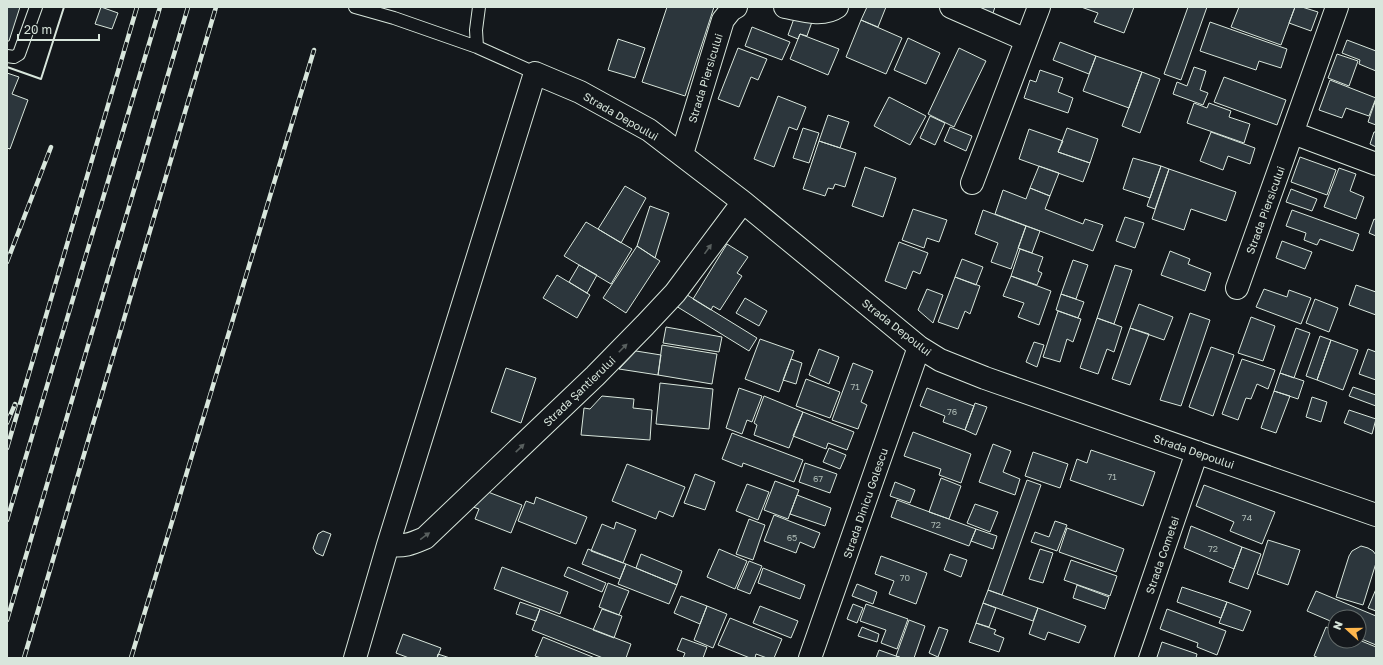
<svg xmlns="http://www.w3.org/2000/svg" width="1383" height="665" viewBox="0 0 1383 665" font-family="'Golos Text',sans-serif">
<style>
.building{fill:#2c363c;stroke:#d8e6dc}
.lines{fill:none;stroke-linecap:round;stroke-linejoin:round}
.lane-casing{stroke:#d8e6dc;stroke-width:14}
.street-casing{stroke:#d8e6dc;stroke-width:24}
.lane{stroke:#14181c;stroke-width:12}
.street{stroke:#14181c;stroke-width:22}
.rail-casing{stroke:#d8e6dc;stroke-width:4.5}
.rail{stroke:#14181c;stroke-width:3;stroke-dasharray:9;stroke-linecap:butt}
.wall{stroke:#d8e6dc;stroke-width:2}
.oneway{fill:#59605f}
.labels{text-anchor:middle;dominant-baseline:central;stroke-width:3;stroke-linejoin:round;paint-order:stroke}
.number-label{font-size:9px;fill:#adbab4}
.street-label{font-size:11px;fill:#d8e6dc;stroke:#14181c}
</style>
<rect width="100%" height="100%" fill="#14181c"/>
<path class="building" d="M 7,7 L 20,7 L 9,41 L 7,41 Z
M 101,7 L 118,13 L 112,29 L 95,24 Z
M 667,7 L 714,7 L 685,96 L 642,82 Z
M 867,7 L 886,7 L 878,27 L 861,20 Z
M 969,7 L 995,7 L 992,16 Z
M 1081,7 L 1134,7 L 1124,33 L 1094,22 L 1098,13 Z
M 1188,7 L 1207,7 L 1181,80 L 1164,74 Z
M 1239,7 L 1295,7 L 1281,45 L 1231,27 Z
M 1295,7 L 1302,7 L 1318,12 L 1311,31 L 1289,23 Z
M 796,13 L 813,19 L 807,36 L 800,34 L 798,39 L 788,35 Z
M 861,20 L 902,38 L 886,74 L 846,57 Z
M 1210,22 L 1287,49 L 1281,68 L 1259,61 L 1256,70 L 1200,51 Z
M 752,27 L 790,42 L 782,60 L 745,46 Z
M 800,34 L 839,49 L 828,75 L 790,59 Z
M 908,38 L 940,53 L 926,84 L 894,70 Z
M 618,39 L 645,48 L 635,78 L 608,70 Z
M 1347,40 L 1376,51 L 1376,71 L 1359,64 L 1360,60 L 1342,53 Z
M 1060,42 L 1096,56 L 1089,74 L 1053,60 Z
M 738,48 L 767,59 L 758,80 L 751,77 L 739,107 L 718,99 Z
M 959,48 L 986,61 L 954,127 L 928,114 Z
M 1337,54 L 1358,61 L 1349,86 L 1328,78 Z
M 1096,56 L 1142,72 L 1129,108 L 1083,91 Z
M 1194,67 L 1206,71 L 1200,90 L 1208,93 L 1203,105 L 1173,94 L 1177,82 L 1187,86 Z
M 1040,70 L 1063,78 L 1058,92 L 1073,98 L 1068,113 L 1024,98 L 1030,80 L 1036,82 Z
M 1142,72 L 1160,79 L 1140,133 L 1122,126 Z
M 7,73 L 19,77 L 12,94 L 28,100 L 10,149 L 7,148 Z
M 1224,77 L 1286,100 L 1277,125 L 1214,102 Z
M 1330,80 L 1376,98 L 1369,116 L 1346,108 L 1342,118 L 1319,110 Z
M 778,96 L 806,107 L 797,130 L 789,127 L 774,167 L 754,159 Z
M 889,97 L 926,116 L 910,145 L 874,126 Z
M 1376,99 L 1376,125 L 1368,122 Z
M 1194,103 L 1207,108 L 1209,103 L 1231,111 L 1229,117 L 1250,124 L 1244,143 L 1187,123 Z
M 828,115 L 849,122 L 840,148 L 819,141 Z
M 930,116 L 945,123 L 935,145 L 920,138 Z
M 950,127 L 972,136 L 966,151 L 944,141 Z
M 803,128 L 819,133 L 809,163 L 793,158 Z
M 1067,128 L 1098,139 L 1090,163 L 1058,152 Z
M 1029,129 L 1063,141 L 1058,152 L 1090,163 L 1083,182 L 1019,159 Z
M 1211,132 L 1255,148 L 1250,164 L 1228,156 L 1223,170 L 1200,161 Z
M 1374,132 L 1376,132 L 1376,147 L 1370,144 Z
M 819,141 L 856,153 L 845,187 L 835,184 L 833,189 L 828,188 L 825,196 L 803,189 Z
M 1300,157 L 1336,170 L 1327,195 L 1291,182 Z
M 1133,158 L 1161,166 L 1150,198 L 1123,189 Z
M 1039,166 L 1059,173 L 1050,196 L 1030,188 Z
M 1161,166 L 1169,169 L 1155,209 L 1147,206 Z
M 865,167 L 896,178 L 883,217 L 852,206 Z
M 1339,168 L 1356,174 L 1350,191 L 1364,197 L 1356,219 L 1324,207 Z
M 1169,169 L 1236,192 L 1226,221 L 1191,209 L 1184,230 L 1152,219 Z
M 625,186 L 646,198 L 621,243 L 598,229 Z
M 1030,188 L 1050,196 L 1045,209 L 1083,224 L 1085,219 L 1103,225 L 1093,251 L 995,214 L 1003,190 L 1026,199 Z
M 1291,189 L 1317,199 L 1312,211 L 1286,202 Z
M 650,206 L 669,213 L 655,258 L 637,246 Z
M 913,209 L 947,220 L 939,242 L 927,238 L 924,248 L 902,240 Z
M 983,210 L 1026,226 L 1011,269 L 991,262 L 998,243 L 975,234 Z
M 1292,210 L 1359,234 L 1353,251 L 1320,239 L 1317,245 L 1304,240 L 1306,233 L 1286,226 Z
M 1125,217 L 1144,223 L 1135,248 L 1116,241 Z
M 1374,219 L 1376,220 L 1376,236 L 1369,233 Z
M 586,222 L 632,249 L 611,284 L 564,256 Z
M 1026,226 L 1040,231 L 1032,253 L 1018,248 Z
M 1282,241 L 1312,252 L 1305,269 L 1276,258 Z
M 899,242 L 928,253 L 920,274 L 913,271 L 906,289 L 885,281 Z
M 727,244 L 748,257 L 737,273 L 742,276 L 720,310 L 713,306 L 711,310 L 693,299 Z
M 637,246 L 660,261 L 626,313 L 603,298 Z
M 1020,249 L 1043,257 L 1038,271 L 1042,273 L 1037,285 L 1011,276 Z
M 1170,251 L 1190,259 L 1188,264 L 1211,273 L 1205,291 L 1161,275 Z
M 962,259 L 983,267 L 976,285 L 955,277 Z
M 1073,260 L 1088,265 L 1076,299 L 1061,294 Z
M 579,265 L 597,275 L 587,293 L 569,282 Z
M 1115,265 L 1132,270 L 1114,324 L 1097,318 Z
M 557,275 L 590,295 L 577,318 L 543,298 Z
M 1011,276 L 1051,291 L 1039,325 L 1018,317 L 1024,303 L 1003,296 Z
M 955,277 L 980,286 L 970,314 L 965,311 L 958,329 L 938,322 Z
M 1356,285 L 1376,292 L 1376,315 L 1349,305 Z
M 927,289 L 943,295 L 933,323 L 918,310 Z
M 1264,289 L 1287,297 L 1289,290 L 1311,298 L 1301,324 L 1256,307 Z
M 684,293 L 757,338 L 749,351 L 676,306 Z
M 1061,294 L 1084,302 L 1078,318 L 1056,310 Z
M 745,298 L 767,311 L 759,326 L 736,313 Z
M 1315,299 L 1338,308 L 1329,332 L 1306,323 Z
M 1139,304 L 1173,317 L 1164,340 L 1130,328 Z
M 1058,311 L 1081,319 L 1073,342 L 1067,339 L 1060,362 L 1043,357 Z
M 1190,313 L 1210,320 L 1181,406 L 1160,400 Z
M 1251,317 L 1275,326 L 1263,361 L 1238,353 Z
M 1097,318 L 1122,327 L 1114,352 L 1107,349 L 1098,374 L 1080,368 Z
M 666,327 L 722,337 L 719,352 L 663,343 Z
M 1130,328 L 1149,334 L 1130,385 L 1112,379 Z
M 1296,328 L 1310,333 L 1294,378 L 1280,373 Z
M 1320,336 L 1331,340 L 1317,380 L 1306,376 Z
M 760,339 L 794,351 L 779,392 L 745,379 Z
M 1331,340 L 1358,350 L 1343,390 L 1317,380 Z
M 1034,342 L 1044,345 L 1037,367 L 1026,362 Z
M 662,345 L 717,354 L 712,384 L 658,375 Z
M 1211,347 L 1234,355 L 1213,416 L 1189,407 Z
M 819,349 L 839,357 L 829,384 L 809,375 Z
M 1368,349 L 1376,352 L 1376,380 L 1359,374 Z
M 636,351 L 661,355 L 658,375 L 619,369 Z
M 791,359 L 802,363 L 796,384 L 783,380 Z
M 1242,359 L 1275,370 L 1268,389 L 1257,384 L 1251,399 L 1246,398 L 1238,420 L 1222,414 Z
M 853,363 L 873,371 L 861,402 L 867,405 L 858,429 L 832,420 Z
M 506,368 L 536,378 L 521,423 L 491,412 Z
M 1280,373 L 1304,381 L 1298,399 L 1274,391 Z
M 806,379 L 840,392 L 830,418 L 796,406 Z
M 660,383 L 713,389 L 709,429 L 656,424 Z
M 1353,387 L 1376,395 L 1376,406 L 1349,396 Z
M 739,388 L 762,396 L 752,422 L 747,420 L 742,434 L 726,428 Z
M 927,388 L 974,406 L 965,430 L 943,422 L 945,416 L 920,406 Z
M 1274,391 L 1290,396 L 1276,433 L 1261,428 Z
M 602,396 L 634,399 L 633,408 L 652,410 L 650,440 L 581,435 L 584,408 L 590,409 Z
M 764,396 L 803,412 L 789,448 L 754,435 L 757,425 L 754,423 Z
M 1312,397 L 1327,402 L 1321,422 L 1306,417 Z
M 975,403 L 987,407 L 976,435 L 965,430 Z
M 1349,410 L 1376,419 L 1372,434 L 1344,423 Z
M 803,412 L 854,432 L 847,450 L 828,443 L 826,449 L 793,436 Z
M 913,432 L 971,454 L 961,483 L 939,475 L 941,469 L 904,456 Z
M 732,433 L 803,460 L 794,482 L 743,463 L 742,467 L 722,459 Z
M 993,444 L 1011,451 L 1003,472 L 1020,479 L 1015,495 L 979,482 Z
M 829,448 L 846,455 L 840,469 L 823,462 Z
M 1091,450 L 1155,472 L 1143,506 L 1070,480 L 1077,459 L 1087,463 Z
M 1033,452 L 1068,464 L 1060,488 L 1025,476 Z
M 805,463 L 837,474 L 830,493 L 799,482 Z
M 627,464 L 685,487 L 673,517 L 659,511 L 656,519 L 612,501 Z
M 695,474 L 715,482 L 705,510 L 684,503 Z
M 941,478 L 961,486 L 949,519 L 929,512 Z
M 1027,480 L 1041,485 L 1002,595 L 988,590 Z
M 775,481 L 799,490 L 788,519 L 764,510 Z
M 895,482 L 915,490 L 910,503 L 890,496 Z
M 747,484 L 769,492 L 758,520 L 736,511 Z
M 1204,485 L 1275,512 L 1262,544 L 1230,531 L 1234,522 L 1196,506 Z
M 488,492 L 522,505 L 511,533 L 475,519 L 479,509 L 473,507 Z
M 797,495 L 831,508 L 825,526 L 790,514 Z
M 536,497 L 587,517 L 576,544 L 518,521 L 526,501 L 534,504 Z
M 897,500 L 976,529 L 969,546 L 891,517 Z
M 975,504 L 998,512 L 990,532 L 967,523 Z
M 774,515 L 820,533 L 814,548 L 800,542 L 796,553 L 764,541 Z
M 749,519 L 765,525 L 753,560 L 736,554 Z
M 1055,521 L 1067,525 L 1057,551 L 1031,542 L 1035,532 L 1049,537 Z
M 616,522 L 636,530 L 623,563 L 591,551 L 602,524 L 614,529 Z
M 1191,526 L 1242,547 L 1234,569 L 1184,548 Z
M 1067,528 L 1124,549 L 1116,572 L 1059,552 Z
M 976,529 L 997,536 L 993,549 L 971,541 Z
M 323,531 L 331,534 L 323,556 L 316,553 L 313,548 L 318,534 Z
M 1268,540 L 1300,550 L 1288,585 L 1257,574 Z
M 1361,546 L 1368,548 L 1373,551 L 1376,555 L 1376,563 L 1363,605 L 1336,597 L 1349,556 L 1352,551 Z
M 1242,547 L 1261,554 L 1248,589 L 1229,582 Z
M 588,549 L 626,564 L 620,579 L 582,564 Z
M 719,549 L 747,561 L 735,589 L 707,577 Z
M 1040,549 L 1053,553 L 1043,583 L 1029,579 Z
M 641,554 L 682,571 L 677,585 L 636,568 Z
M 950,554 L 967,560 L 961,577 L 944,570 Z
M 881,556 L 927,573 L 916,604 L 889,594 L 894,581 L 875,574 Z
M 1071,560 L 1117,576 L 1110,596 L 1064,580 Z
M 749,561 L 762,566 L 750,594 L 737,589 Z
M 626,564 L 677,585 L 669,604 L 618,584 Z
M 502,567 L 568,592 L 560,614 L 494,589 Z
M 568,567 L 606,583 L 602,592 L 564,576 Z
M 763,568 L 805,585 L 800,599 L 758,583 Z
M 608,583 L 629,591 L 619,615 L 599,607 Z
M 857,584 L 877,592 L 873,604 L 852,596 Z
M 1077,585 L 1109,597 L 1105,609 L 1073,598 Z
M 1182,587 L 1227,602 L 1221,618 L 1177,602 Z
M 1376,589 L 1376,611 L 1368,608 Z
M 988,590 L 1038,608 L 1033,621 L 983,603 Z
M 1316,591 L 1376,616 L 1376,645 L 1359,638 L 1359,617 L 1335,617 L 1335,623 L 1307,611 Z
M 681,596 L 707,606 L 700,624 L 674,613 Z
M 520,602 L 540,609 L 536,621 L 516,614 Z
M 1227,602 L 1251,611 L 1243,631 L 1219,623 Z
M 983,603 L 996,608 L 989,627 L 976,623 Z
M 853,604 L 863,608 L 857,623 L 847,619 Z
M 866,604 L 908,619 L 897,649 L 881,643 L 886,630 L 860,621 Z
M 707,606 L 727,614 L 713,648 L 694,640 Z
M 760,606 L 798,621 L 791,638 L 753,623 Z
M 1038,608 L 1086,626 L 1079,643 L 1048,632 L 1045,640 L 1029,634 Z
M 540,609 L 631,644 L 626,658 L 603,658 L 532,630 Z
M 602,609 L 622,616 L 614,638 L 593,630 Z
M 1167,609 L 1226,631 L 1217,655 L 1197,647 L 1198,643 L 1160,629 Z
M 730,618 L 782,639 L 774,658 L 767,658 L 756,654 L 755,658 L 750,658 L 718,645 Z
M 909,620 L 925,626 L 914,658 L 902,658 L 896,656 Z
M 976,623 L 996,630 L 994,634 L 1004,638 L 999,652 L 969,642 Z
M 862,627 L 879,634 L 877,642 L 858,636 Z
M 939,627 L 948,630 L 938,657 L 929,653 Z
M 1326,627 L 1335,631 L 1335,641 L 1359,640 L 1376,647 L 1376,658 L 1319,658 L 1314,656 Z
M 403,634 L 441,648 L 437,658 L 409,658 L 396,653 Z
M 543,637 L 595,658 L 541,658 L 535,656 Z
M 682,638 L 707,647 L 703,658 L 683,658 L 685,653 L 677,650 Z
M 1162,642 L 1197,654 L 1196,658 L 1160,658 L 1157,657 Z
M 879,650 L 896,656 L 902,658 L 876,658 Z
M 438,654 L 450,658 L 437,658 Z"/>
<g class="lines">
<g class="lane-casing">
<path id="lane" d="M 355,7 L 394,18 L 477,47 L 535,73
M 477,47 L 476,30 L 479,7
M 7,56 L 14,57 L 19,54 L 36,7"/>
</g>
<g class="street-casing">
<path id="street" d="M 785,7 C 801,10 823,17 837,7
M 951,7 L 1026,40
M 1293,133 L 1376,164
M 682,154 L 723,20 L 731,10 L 736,7
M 972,183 L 1039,7
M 1237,288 L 1337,7
M 388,545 C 404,547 411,544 425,538 L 595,376 L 645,325 L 675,293 L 743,202
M 355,658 L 388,545 L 535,73 L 580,92 L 649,130 L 743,202 L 919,347 L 940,360 L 985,378 L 1376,515
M 810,658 L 919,347
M 1126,658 L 1197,452"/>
</g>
<use href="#lane" class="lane"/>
<use href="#street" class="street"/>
<g class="rail-casing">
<path id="rail" d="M 7,262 L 51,147
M 7,423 L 15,404
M 7,448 L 137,7
M 7,520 L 160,7
M 7,620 L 188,7
M 24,658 L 216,7
M 131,658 L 314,50"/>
</g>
<use href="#rail" class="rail"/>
<path class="wall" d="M 7,67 L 41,79 L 64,7"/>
</g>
<defs><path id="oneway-solid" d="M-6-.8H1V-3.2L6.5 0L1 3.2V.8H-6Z"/></defs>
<g class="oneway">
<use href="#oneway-solid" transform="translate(708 249) rotate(-54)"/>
<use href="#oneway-solid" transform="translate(623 348) rotate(-45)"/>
<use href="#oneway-solid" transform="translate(520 448) rotate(-44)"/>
<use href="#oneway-solid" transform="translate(425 536) rotate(-36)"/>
</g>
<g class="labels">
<g class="number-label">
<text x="855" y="386">71</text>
<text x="952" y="411">76</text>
<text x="1112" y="476">71</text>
<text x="818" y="478">67</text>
<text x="1247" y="517">74</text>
<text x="936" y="524">72</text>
<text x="792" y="537">65</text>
<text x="1213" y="548">72</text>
<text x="905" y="577">70</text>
</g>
<g class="street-label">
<text transform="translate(705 78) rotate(-73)">Strada Piersicului</text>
<text transform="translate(621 116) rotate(30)">Strada Depoului</text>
<text transform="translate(1265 210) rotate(-70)">Strada Piersicului</text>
<text transform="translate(897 327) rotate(38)">Strada Depoului</text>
<text transform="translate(579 391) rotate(-44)">Strada Șantierului</text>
<text transform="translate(1194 451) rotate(19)">Strada Depoului</text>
<text transform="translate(865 503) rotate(-71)">Strada Dinicu Golescu</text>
<text transform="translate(1162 555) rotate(-71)">Strada Cometei</text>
</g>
</g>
<rect width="1383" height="665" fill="none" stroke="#d8e6dc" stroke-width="16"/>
<g transform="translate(1347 629) rotate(291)"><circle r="19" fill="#14181c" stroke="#626a69"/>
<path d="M0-3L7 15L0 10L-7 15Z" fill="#ffb74d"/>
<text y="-6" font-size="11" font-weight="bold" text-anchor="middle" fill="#d8e6dc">N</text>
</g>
<path d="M18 34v6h81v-6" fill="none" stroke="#d8e6dc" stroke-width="2"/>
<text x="24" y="34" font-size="12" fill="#d8e6dc" stroke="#14181c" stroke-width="3" paint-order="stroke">20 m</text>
</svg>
